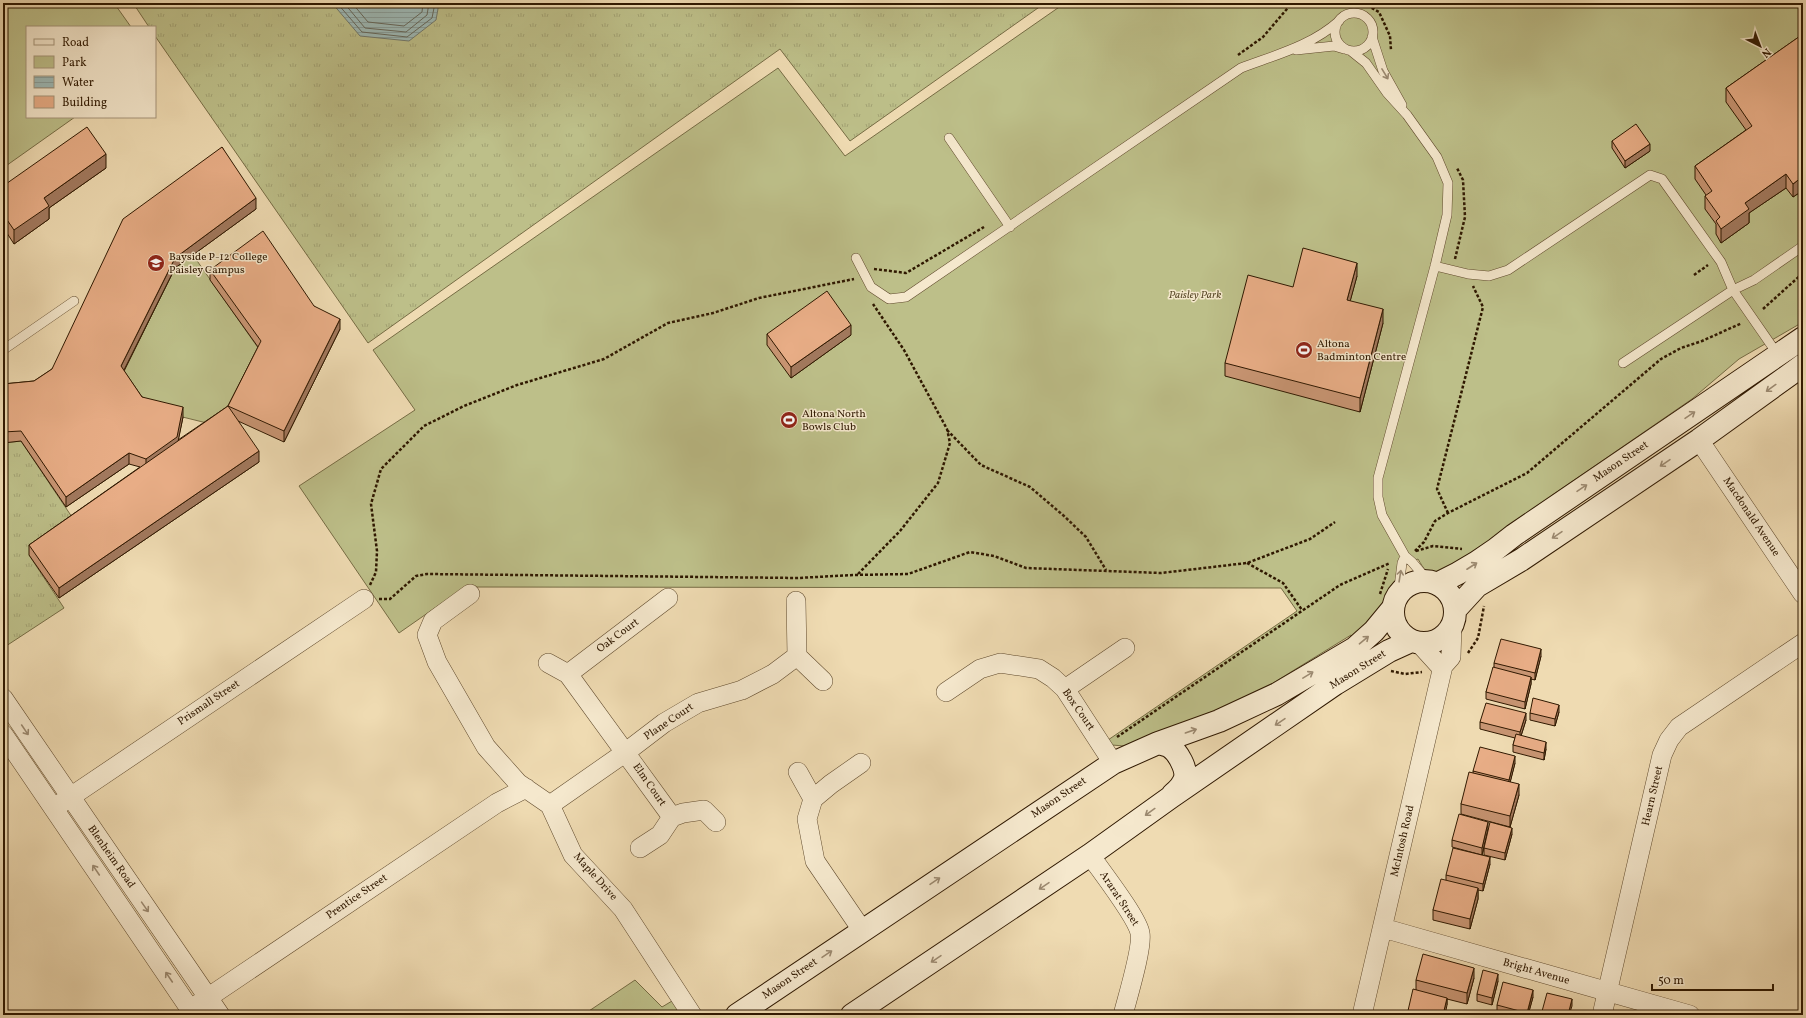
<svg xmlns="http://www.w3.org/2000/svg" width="1806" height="1018" viewBox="0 0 1806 1018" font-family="Vollkorn,serif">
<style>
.grass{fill:url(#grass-tufts);stroke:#766c44}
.green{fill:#bdbf89;stroke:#766c44}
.water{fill:url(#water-rules);stroke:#71796d}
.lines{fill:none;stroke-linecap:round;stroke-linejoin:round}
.shore{stroke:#66685b;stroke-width:1}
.lane-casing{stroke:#5f492c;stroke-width:10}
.street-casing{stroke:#5f492c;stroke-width:20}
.secondary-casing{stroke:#2f1800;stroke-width:24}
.path{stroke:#2f1800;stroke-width:2.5;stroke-dasharray:3 2;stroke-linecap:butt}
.lane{stroke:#f5e8cd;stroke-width:9}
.street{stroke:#f5e8cd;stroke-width:19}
.secondary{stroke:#f5e8cd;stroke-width:22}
.wall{fill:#c89573;stroke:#2f1800}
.shaded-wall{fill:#a2795e;stroke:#2f1800}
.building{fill:#e8ad86;stroke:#2f1800}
.oneway{stroke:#9c8a71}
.labels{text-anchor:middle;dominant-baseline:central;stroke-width:3;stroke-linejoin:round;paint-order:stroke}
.poi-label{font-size:11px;fill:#2f1800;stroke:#f5e8cd;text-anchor:start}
.park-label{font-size:11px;font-style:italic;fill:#5a4a29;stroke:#f5e8cd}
.street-label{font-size:11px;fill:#2f1800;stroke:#f5e8cd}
</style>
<defs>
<pattern id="grass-tufts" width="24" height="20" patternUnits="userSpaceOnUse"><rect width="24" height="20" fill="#bdbf89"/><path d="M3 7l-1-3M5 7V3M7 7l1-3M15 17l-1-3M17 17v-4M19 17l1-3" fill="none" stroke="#a3a374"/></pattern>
<pattern id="water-rules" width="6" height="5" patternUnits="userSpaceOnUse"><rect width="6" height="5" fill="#9db9b6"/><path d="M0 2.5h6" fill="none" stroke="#889e9b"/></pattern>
</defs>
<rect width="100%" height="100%" fill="#efdbb2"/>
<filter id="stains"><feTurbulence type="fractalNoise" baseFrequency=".005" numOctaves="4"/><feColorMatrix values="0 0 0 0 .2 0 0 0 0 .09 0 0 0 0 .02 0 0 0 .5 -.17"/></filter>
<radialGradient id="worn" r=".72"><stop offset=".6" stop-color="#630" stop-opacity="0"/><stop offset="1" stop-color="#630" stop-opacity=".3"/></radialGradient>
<path class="grass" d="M 133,3 L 1045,3 L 850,141 L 780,49 L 368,343 L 155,36 L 155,27 L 149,27 Z
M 21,441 L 76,523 L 29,555 L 64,608 L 3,648 L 3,443 Z"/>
<path class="green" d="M 3,3 L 114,3 L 131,27 L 27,27 L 27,117 L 75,117 L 3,168 Z
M 1065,3 L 1803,3 L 1803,322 L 1739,359 L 1692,399 L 1551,496 L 1545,506 L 1439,575 C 1426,574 1424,569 1418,559 L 1398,569 C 1394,603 1378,617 1356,641 L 1351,635 L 1252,696 L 1124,746 L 1112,745 L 1108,740 L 1297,611 L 1281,588 L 465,587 L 399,633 L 299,486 L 415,410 L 373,350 L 778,68 L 845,156 Z
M 193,255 L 261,352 L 228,416 L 215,425 L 142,407 L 121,377 L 175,268 Z
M 635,980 L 662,1007 L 672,1001 L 682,1015 L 583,1015 Z"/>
<path class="water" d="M 332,3 L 439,3 L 436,20 L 409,41 L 360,36 Z"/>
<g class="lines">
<path class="shore" d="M 337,3 L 362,32 L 407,37 L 432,18 L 435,3
M 344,3 L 365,28 L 406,32 L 427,15 L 429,3
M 352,3 L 368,22 L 404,26 L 422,12 L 423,3"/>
<g class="lane-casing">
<path id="lane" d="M1335 32a19 19 0 1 1 38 0a19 19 0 1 1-38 0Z
M 1372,37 L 1383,71 L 1402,105
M 1296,50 L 1334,46 L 1344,49
M 1351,51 L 1366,63 L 1387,93 L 1407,115 L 1437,157 L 1448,183 L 1447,215 L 1435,266 L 1378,478 L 1378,497 L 1382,515 L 1405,556 L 1412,562 L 1429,582
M 949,138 L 1010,227
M 856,258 L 871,287 L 889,299 L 906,297 L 1241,68 C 1275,55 1311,46 1339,21
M 1435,266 L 1468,274 L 1489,276 L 1508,270 L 1650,175 L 1662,179 L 1721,262 L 1733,290 L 1778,355
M 3,350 L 74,301
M 1623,363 L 1733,290 L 1754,280 L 1803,246
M 1398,595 L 1402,563 L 1405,556"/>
</g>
<g class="street-casing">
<path id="street" d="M 1699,440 L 1803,594
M 470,594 L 433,621 L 427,635 L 437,662 L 486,747 L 518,783 L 550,805 L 573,855 L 623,909 L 692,1015
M 796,601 L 797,656 L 823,681
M 1419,643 L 1438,664 L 1443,666
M 548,663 L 568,674 L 672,817
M 568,674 L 668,598
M 1065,689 L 1125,648
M 946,692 L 980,669 L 1000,663 L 1039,669 L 1053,678 L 1065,689 L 1113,763
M 3,698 L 220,1015
M 3,734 L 194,1015
M 861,763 L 831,784 L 813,799 L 807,819 L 815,861 L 862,930
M 798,772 L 813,799
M 550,805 L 626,752 L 664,723 L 698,703 L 742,690 L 773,674 L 797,656
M 54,808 L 364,599
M 640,848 L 660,835 L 672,817 L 683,813 L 704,810 L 716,822
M 1090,855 C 1101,871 1137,917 1140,933 C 1143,947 1127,999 1123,1015
M 1383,928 L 1690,1015
M 191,1009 L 497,803 L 526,788
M 1362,1015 L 1443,666 L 1451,657 L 1452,626
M 1602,1015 L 1662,755 L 1669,740 L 1679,727 L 1803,643"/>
</g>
<g class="secondary-casing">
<path id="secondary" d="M1393 612a31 31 0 1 1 62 0a31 31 0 1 1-62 0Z
M 1437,584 C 1465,571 1490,555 1514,535 L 1803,338
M 1455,610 L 1477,586 L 1521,560 L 1699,440 L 1803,365
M 1158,743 C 1161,744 1167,745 1170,747 C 1178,752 1187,769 1185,778 C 1183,785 1178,790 1173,794
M 737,1015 L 1113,763 L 1158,743 L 1219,721 L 1277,694 L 1355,648 L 1374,631 L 1393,608
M 852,1015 L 1090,855 L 1171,797 L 1335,684 L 1389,651 L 1411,641"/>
</g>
<path class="path" d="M 1363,3 L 1379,12 L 1390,36 L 1391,50
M 1238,55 L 1263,37 L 1292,3
M 1455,259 L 1465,217 L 1463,180 L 1457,168
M 874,269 L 906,273 L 984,227
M 1694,275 L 1708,265
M 1763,309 L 1803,273
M 947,430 L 981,465 L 1030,487 L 1064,516 L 1086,537 L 1106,570
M 1448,513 L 1437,489 L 1483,307 L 1473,286
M 1415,551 L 1424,542 L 1435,521 L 1448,513 L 1527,473 L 1661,359 L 1681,348 L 1702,341 L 1742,323
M 1416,551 L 1433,546 L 1462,549
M 1247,563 L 1283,583 L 1302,610
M 858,574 L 900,531 L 938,483 L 950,443 L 947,429 L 904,350 L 873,304
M 370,585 L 376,572 L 377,551 L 371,504 L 381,469 L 424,426 L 464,406 L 517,385 L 604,359 L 668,323 L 713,313 L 759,298 L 854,279
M 1380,594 L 1388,569
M 379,599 L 390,599 L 416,576 L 427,574 L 798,578 L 853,575 L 908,574 L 970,552 L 994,556 L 1026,568 L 1161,573 L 1247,563 L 1310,539 L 1335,522
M 1468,653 L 1478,638 L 1484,606
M 1391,671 L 1405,674 L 1422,672
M 1117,737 L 1340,585 L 1390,563"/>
<use href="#lane" class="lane"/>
<use href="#street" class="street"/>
<use href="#secondary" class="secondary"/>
</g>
<path class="wall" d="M 1803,34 L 1803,193 L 1802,191 L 1793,197 L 1786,188 L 1749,213 L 1749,223 L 1721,243 L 1716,234 L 1716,224 L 1705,209 L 1705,196 L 1706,195 L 1695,179 L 1695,166 L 1746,130 L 1726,102 L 1726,88 Z
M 1612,141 L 1650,151 L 1625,168 L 1612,148 Z
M 222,147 L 256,209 L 175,268 L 124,371 L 142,397 L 183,417 L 178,440 L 228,406 L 258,347 L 210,280 L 210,270 L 314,306 L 340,329 L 284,442 L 238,421 L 259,462 L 59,598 L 29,555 L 29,545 L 140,467 L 129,464 L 66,507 L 21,441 L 3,443 L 3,384 L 34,381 L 52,369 Z
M 106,168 L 49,208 L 49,219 L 14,244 L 3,227 L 3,186 Z
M 1357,276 L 1350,301 L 1383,323 L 1360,412 L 1225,376 L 1225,363 L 1293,287 Z
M 767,334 L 851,335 L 791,378 L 767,345 Z
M 1541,656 L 1535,680 L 1531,679 L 1531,684 L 1525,709 L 1486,699 L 1486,692 L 1494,668 L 1494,663 Z
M 1559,712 L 1555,726 L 1530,720 L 1530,713 Z
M 1526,720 L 1521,736 L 1546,749 L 1544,760 L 1513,752 L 1513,745 L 1515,738 L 1480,729 L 1480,722 Z
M 1515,763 L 1510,782 L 1519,795 L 1510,827 L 1461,814 L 1461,804 L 1473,773 L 1473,771 Z
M 1488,829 L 1512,834 L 1505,860 L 1484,855 L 1484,848 L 1482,855 L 1452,847 L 1452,840 Z
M 1490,864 L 1483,891 L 1478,890 L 1478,899 L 1470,929 L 1433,920 L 1433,910 L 1446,880 L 1446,875 Z
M 1474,978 L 1467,1004 L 1447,999 L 1447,1005 L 1416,990 L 1416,980 Z
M 1498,981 L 1492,1005 L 1477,1001 L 1477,994 Z
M 1533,997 L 1528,1015 L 1509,1015 L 1497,1012 L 1497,1005 Z"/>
<path class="shaded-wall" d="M 1650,144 L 1650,151 L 1625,168 L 1625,161 Z
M 106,154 L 106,168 L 49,208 L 49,219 L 14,244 L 14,230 L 44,198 Z
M 1786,174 L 1786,188 L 1749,213 L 1749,223 L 1721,243 L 1721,229 L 1745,203 Z
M 1802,177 L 1802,191 L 1793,197 L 1793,184 Z
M 256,198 L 256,209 L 175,268 L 121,376 L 121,366 L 175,258 Z
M 1357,263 L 1357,276 L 1347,313 L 1347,300 Z
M 1383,309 L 1383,323 L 1360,412 L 1360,398 Z
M 340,319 L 340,329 L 284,442 L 284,431 Z
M 851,325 L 851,335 L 791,378 L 791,367 Z
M 183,407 L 183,417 L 177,447 L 146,469 L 146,459 Z
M 259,451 L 259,462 L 59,598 L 59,588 Z
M 129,453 L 129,464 L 66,507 L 66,497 Z
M 1541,649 L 1541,656 L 1535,680 L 1535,673 Z
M 1531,677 L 1531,684 L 1525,709 L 1525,702 Z
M 1559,705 L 1559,712 L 1555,726 L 1555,719 Z
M 1526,713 L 1526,720 L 1520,739 L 1520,732 Z
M 1546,742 L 1546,749 L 1544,760 L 1544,753 Z
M 1515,756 L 1515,763 L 1509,787 L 1509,780 Z
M 1519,784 L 1519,795 L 1510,827 L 1510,816 Z
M 1488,822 L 1488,829 L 1482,855 L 1482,848 Z
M 1512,828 L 1512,834 L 1505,860 L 1505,853 Z
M 1490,857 L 1490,864 L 1483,891 L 1483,884 Z
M 1478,888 L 1478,899 L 1470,929 L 1470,919 Z
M 1474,968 L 1474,978 L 1467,1004 L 1467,993 Z
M 1498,974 L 1498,981 L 1492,1005 L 1492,998 Z
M 1533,990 L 1533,997 L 1528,1015 L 1527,1015 Z
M 1447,998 L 1447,1005 L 1445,1015 L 1443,1015 Z
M 1572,999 L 1572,1006 L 1569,1015 L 1568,1015 Z"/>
<path class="building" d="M 1803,34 L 1803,179 L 1802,177 L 1793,184 L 1786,174 L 1745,203 L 1749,209 L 1721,229 L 1716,221 L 1720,217 L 1705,196 L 1712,191 L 1695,166 L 1752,126 L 1726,88 Z
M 1636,124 L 1650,144 L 1625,161 L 1612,141 Z
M 87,127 L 106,154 L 44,198 L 49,206 L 14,230 L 3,214 L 3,186 Z
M 222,147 L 256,198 L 175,258 L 121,366 L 142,397 L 183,407 L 177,437 L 146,459 L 129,453 L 66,497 L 21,431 L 3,432 L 3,384 L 34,381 L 52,369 L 123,219 Z
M 263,231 L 314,306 L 340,319 L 284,431 L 228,406 L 259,451 L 59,588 L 29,545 L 228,406 L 261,341 L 210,270 Z
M 1303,248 L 1357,263 L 1347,300 L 1383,309 L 1360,398 L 1225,363 L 1248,275 L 1293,287 Z
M 827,291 L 851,325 L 791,367 L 767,334 Z
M 1501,639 L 1541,649 L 1535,673 L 1494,663 Z
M 1493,667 L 1531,677 L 1525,702 L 1486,692 Z
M 1533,698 L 1559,705 L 1555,719 L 1530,713 Z
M 1486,703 L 1526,713 L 1520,732 L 1480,722 Z
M 1516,734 L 1546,742 L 1544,753 L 1513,745 Z
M 1480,747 L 1515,756 L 1509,780 L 1473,771 Z
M 1469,772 L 1519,784 L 1510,816 L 1461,804 Z
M 1459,814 L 1488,822 L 1482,848 L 1452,840 Z
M 1490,822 L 1512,828 L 1505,853 L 1484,848 Z
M 1453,848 L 1490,857 L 1483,884 L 1446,875 Z
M 1441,879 L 1478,888 L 1470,919 L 1433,910 Z
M 1423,954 L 1474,968 L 1467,993 L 1416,980 Z
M 1483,970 L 1498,974 L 1492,998 L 1477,994 Z
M 1503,982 L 1533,990 L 1527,1013 L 1497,1005 Z
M 1413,989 L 1447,998 L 1443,1015 L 1407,1015 Z
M 1547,993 L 1572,999 L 1568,1015 L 1541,1015 Z"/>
<defs><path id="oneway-shaft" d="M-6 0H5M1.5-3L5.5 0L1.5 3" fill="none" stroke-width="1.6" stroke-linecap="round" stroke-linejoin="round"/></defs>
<g class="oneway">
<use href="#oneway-shaft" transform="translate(1385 74) rotate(59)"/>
<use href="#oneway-shaft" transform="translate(1771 388) rotate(144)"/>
<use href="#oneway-shaft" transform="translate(1690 415) rotate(-34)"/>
<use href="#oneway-shaft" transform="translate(1665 463) rotate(146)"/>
<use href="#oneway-shaft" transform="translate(1582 488) rotate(-34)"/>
<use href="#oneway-shaft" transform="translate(1557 535) rotate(146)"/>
<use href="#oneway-shaft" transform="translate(1472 566) rotate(-33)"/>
<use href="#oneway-shaft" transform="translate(1400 576) rotate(-81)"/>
<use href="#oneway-shaft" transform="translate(1364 640) rotate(-40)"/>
<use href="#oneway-shaft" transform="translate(1308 675) rotate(-31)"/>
<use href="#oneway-shaft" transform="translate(1280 722) rotate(146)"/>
<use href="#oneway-shaft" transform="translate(25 730) rotate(56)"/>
<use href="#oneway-shaft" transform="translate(1191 731) rotate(-19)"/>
<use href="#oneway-shaft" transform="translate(1150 812) rotate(144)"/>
<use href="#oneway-shaft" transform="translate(96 870) rotate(-124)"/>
<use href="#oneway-shaft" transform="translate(935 881) rotate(-34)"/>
<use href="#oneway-shaft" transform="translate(1044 886) rotate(146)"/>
<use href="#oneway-shaft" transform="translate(145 907) rotate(55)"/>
<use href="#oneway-shaft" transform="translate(827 954) rotate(-34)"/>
<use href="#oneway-shaft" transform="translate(936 959) rotate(146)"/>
<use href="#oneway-shaft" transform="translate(169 977) rotate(-124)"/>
</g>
<defs>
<g id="school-disc" transform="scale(0.9)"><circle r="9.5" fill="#8f2418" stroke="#f5e8cd"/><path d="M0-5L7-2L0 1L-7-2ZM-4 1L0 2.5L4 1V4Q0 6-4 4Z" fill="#fff"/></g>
<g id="stadium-disc" transform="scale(0.9)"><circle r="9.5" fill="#8f2418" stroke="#f5e8cd"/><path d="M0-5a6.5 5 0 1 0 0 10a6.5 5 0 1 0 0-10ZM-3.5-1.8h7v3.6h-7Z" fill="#fff"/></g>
</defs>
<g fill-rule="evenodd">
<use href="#school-disc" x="156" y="263"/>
<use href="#stadium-disc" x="1304" y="350"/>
<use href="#stadium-disc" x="789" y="420"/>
</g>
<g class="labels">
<g class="poi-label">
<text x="169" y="257">Bayside P-12 College<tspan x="169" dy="13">Paisley Campus</tspan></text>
<text x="1317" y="344">Altona<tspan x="1317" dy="13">Badminton Centre</tspan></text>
<text x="802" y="414">Altona North<tspan x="802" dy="13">Bowls Club</tspan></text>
</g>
<g class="park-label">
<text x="1195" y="295">Paisley Park</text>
</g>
<g class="street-label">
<text transform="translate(1621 462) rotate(-34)">Mason Street</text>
<text transform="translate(1751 517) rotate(56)">Macdonald Avenue</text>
<text transform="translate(618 636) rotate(-37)">Oak Court</text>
<text transform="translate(1358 670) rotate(-32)">Mason Street</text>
<text transform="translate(209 703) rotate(-34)">Prismall Street</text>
<text transform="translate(1078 710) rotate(55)">Box Court</text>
<text transform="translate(669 722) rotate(-34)">Plane Court</text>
<text transform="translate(649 785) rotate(55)">Elm Court</text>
<text transform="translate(1653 796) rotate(-77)">Hearn Street</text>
<text transform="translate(1059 798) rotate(-34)">Mason Street</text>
<text transform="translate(1403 841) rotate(-77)">McIntosh Road</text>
<text transform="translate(111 857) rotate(55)">Blenheim Road</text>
<text transform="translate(595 877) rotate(48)">Maple Drive</text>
<text transform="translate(357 897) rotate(-34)">Prentice Street</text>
<text transform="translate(1119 899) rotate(57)">Ararat Street</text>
<text transform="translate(1536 972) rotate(16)">Bright Avenue</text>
<text transform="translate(790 979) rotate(-34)">Mason Street</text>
</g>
</g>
<rect width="1806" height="1018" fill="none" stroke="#efdbb2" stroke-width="16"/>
<rect x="4" y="4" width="1798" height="1010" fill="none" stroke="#2f1800" stroke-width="2"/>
<rect x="8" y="8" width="1790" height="1002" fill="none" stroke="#2f1800"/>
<rect x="26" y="26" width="130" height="92" fill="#f5e8cd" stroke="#a6957b"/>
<rect x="34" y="39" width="20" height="6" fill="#f5e8cd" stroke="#a6957b"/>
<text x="62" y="46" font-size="12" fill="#2f1800">Road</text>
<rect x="34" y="56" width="20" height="12" fill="#bdbf89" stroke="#a6957b"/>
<text x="62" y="66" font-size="12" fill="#2f1800">Park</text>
<rect x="34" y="76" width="20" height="12" fill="url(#water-rules)" stroke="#a6957b"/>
<text x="62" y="86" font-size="12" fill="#2f1800">Water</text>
<rect x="34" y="96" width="20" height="12" fill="#e8ad86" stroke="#a6957b"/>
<text x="62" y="106" font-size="12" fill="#2f1800">Building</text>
<g transform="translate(1760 46) rotate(138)" stroke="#f5e8cd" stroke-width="3" paint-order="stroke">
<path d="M0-3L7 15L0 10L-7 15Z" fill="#2f1800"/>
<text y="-6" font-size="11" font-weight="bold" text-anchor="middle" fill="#2f1800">N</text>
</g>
<path d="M1652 984v6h121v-6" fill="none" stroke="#2f1800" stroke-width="2"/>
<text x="1658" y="984" font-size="12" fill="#2f1800" stroke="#f5e8cd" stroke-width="3" paint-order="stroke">50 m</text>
<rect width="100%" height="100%" filter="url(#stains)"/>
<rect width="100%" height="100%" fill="url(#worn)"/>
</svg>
